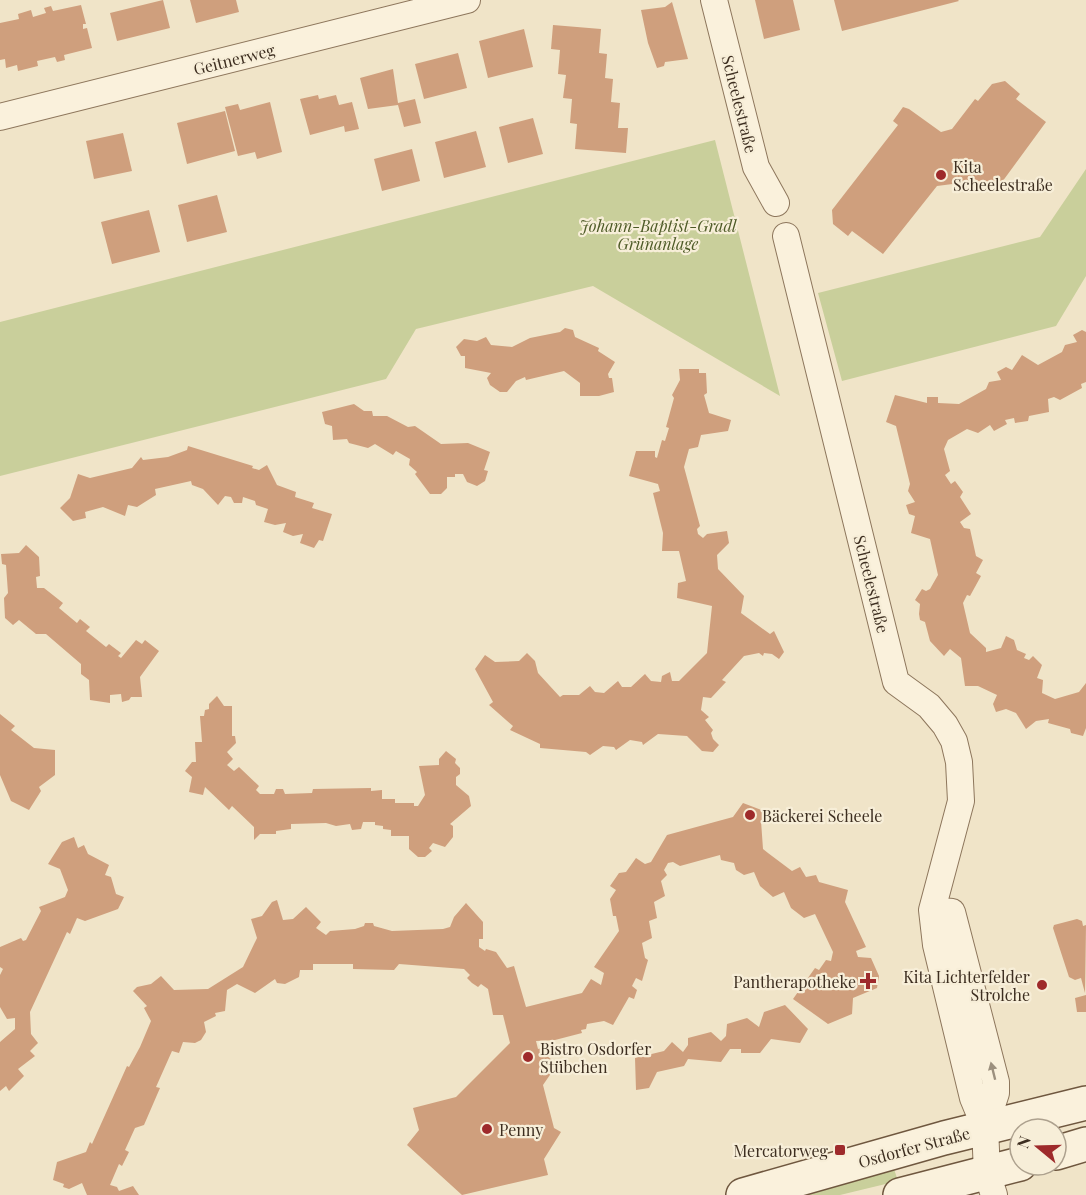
<svg xmlns="http://www.w3.org/2000/svg" width="1086" height="1195" viewBox="0 0 1086 1195" font-family="'Playfair Display',serif">
<style>
.green{fill:#c9cf9b}
.building{fill:#cf9f7d}
.lines{fill:none;stroke-linecap:round;stroke-linejoin:round}
.street-casing{stroke:#8d765c;stroke-width:28}
.secondary-casing{stroke:#6f573f;stroke-width:36}
.street{stroke:#faf1dc;stroke-width:26}
.secondary{stroke:#faf1dc;stroke-width:33}
.oneway{fill:#9c907e}
.poi-dot{fill:#9e2a2b;stroke:#f7eed8;stroke-width:2}
.labels{text-anchor:middle;dominant-baseline:central;stroke-width:4.5;stroke-linejoin:round;paint-order:stroke}
.street-label{font-size:16px;fill:#3d2e20;stroke:#f7eed8}
.poi-label{font-size:16px;fill:#3d2e20;stroke:#f7eed8;text-anchor:start}
.park-label{font-size:16px;font-style:italic;fill:#4d5a26;stroke:#f7eed8}
</style>
<rect width="100%" height="100%" fill="#f0e4c8"/>
<path class="green" d="M 715,140 L 780,396 L 593,286 L 416,329 L 386,379 L 0,476 L 0,322 Z
M 1086,169 L 1086,276 L 1056,326 L 842,381 L 818,293 L 1040,237 Z
M 893,1166 L 898,1181 L 840,1195 L 789,1195 Z"/>
<path class="building" d="M 163,0 L 170,28 L 117,41 L 110,13 Z
M 190,0 L 236,0 L 239,12 L 196,23 Z
M 755,0 L 793,0 L 800,30 L 764,39 Z
M 834,0 L 958,0 L 959,1 L 842,31 Z
M 672,2 L 688,59 L 665,62 L 664,66 L 657,68 L 648,43 L 641,10 L 665,7 Z
M 81,5 L 86,24 L 83,24 L 83,29 L 87,28 L 92,48 L 64,55 L 65,60 L 57,62 L 55,57 L 37,61 L 38,66 L 18,71 L 17,65 L 6,68 L 5,59 L 0,60 L 0,23 L 19,19 L 18,14 L 31,10 L 33,17 L 46,13 L 44,8 L 51,6 L 53,11 Z
M 553,25 L 601,29 L 599,53 L 607,54 L 605,78 L 613,79 L 611,102 L 620,103 L 618,128 L 628,128 L 626,153 L 575,149 L 577,124 L 570,123 L 572,99 L 563,98 L 566,75 L 558,74 L 560,50 L 551,49 Z
M 524,29 L 533,67 L 488,78 L 479,41 Z
M 458,53 L 467,88 L 424,99 L 415,64 Z
M 393,69 L 398,103 L 415,99 L 421,123 L 404,127 L 398,105 L 368,109 L 360,78 Z
M 1005,81 L 1020,94 L 1016,99 L 1046,122 L 994,193 L 972,177 L 968,182 L 937,186 L 883,254 L 852,231 L 848,236 L 833,224 L 832,210 L 898,125 L 893,121 L 903,107 L 909,109 L 941,132 L 952,129 L 975,99 L 978,101 L 992,84 Z
M 318,95 L 319,99 L 336,95 L 339,105 L 352,102 L 359,129 L 345,132 L 344,126 L 310,135 L 300,99 Z
M 270,102 L 282,152 L 257,159 L 255,152 L 238,156 L 225,107 L 238,104 L 240,110 Z
M 225,111 L 235,151 L 187,164 L 177,123 Z
M 533,118 L 543,154 L 508,163 L 499,127 Z
M 476,131 L 486,167 L 444,178 L 435,142 Z
M 123,133 L 132,171 L 94,179 L 86,141 Z
M 412,149 L 420,181 L 382,191 L 374,159 Z
M 217,195 L 227,232 L 187,242 L 178,205 Z
M 149,210 L 160,252 L 112,264 L 101,222 Z
M 565,328 L 573,330 L 575,337 L 599,348 L 598,351 L 615,362 L 608,374 L 609,378 L 612,378 L 614,392 L 599,396 L 580,396 L 580,383 L 564,371 L 526,380 L 525,377 L 516,381 L 507,392 L 500,392 L 490,385 L 487,378 L 491,373 L 465,368 L 465,356 L 461,356 L 456,347 L 464,339 L 477,341 L 486,337 L 491,345 L 512,347 L 530,338 L 560,332 Z
M 1082,330 L 1086,332 L 1086,382 L 1081,384 L 1082,388 L 1060,400 L 1054,397 L 1048,399 L 1049,412 L 1029,416 L 1028,421 L 1015,423 L 1014,418 L 1005,420 L 1007,424 L 994,431 L 990,425 L 978,433 L 967,429 L 948,440 L 944,449 L 950,471 L 945,475 L 951,484 L 955,481 L 963,492 L 960,497 L 971,514 L 960,522 L 964,528 L 970,529 L 976,556 L 983,560 L 976,573 L 981,576 L 970,596 L 967,595 L 963,603 L 970,633 L 986,648 L 986,652 L 1001,648 L 1006,636 L 1014,640 L 1017,650 L 1026,654 L 1024,658 L 1029,660 L 1033,656 L 1042,665 L 1037,678 L 1043,680 L 1042,693 L 1055,699 L 1079,692 L 1086,683 L 1086,728 L 1083,736 L 1071,733 L 1070,729 L 1048,723 L 1049,719 L 1036,721 L 1026,729 L 1016,713 L 1006,709 L 996,712 L 993,704 L 997,695 L 978,686 L 965,686 L 961,658 L 950,649 L 944,656 L 930,641 L 925,622 L 920,620 L 919,614 L 920,604 L 915,600 L 922,589 L 926,591 L 930,589 L 938,575 L 930,539 L 911,533 L 915,516 L 909,514 L 906,505 L 915,502 L 908,491 L 910,484 L 896,426 L 886,422 L 895,395 L 927,403 L 927,397 L 938,397 L 938,403 L 959,404 L 986,389 L 989,382 L 1001,380 L 997,372 L 1006,367 L 1012,370 L 1022,355 L 1038,365 L 1062,352 L 1065,345 L 1077,342 L 1073,335 Z
M 679,369 L 699,369 L 699,373 L 706,373 L 707,393 L 704,395 L 709,413 L 731,420 L 728,431 L 701,435 L 698,447 L 689,449 L 684,467 L 700,526 L 697,529 L 698,534 L 703,538 L 707,534 L 727,531 L 729,543 L 717,555 L 718,569 L 744,596 L 741,613 L 770,634 L 774,631 L 784,652 L 779,659 L 772,654 L 764,653 L 763,656 L 759,653 L 744,656 L 722,680 L 726,682 L 711,698 L 703,697 L 701,710 L 709,717 L 705,720 L 713,730 L 711,733 L 713,739 L 719,745 L 713,752 L 702,751 L 687,736 L 658,734 L 643,745 L 642,742 L 630,740 L 616,750 L 614,747 L 603,746 L 590,755 L 586,752 L 540,748 L 540,744 L 510,730 L 513,726 L 489,705 L 493,702 L 475,669 L 485,655 L 495,662 L 519,661 L 527,653 L 535,661 L 538,673 L 560,697 L 563,695 L 579,695 L 590,686 L 595,692 L 604,693 L 618,681 L 622,687 L 631,687 L 645,674 L 651,681 L 661,682 L 662,676 L 670,672 L 672,681 L 679,681 L 707,653 L 712,606 L 677,598 L 678,583 L 686,581 L 679,551 L 662,551 L 663,533 L 653,493 L 660,491 L 658,484 L 629,476 L 636,451 L 655,451 L 655,457 L 657,458 L 662,440 L 665,441 L 669,428 L 666,427 L 674,398 L 672,395 L 680,380 Z
M 354,404 L 364,411 L 372,411 L 373,416 L 387,416 L 408,427 L 415,426 L 441,444 L 468,443 L 490,452 L 484,470 L 488,471 L 485,481 L 477,486 L 467,482 L 463,474 L 455,474 L 455,477 L 447,477 L 447,488 L 441,494 L 430,494 L 415,474 L 417,472 L 409,465 L 410,459 L 396,451 L 393,455 L 375,444 L 368,448 L 349,443 L 347,439 L 333,440 L 332,426 L 325,424 L 322,412 Z
M 188,446 L 253,466 L 252,468 L 259,470 L 267,465 L 277,485 L 296,492 L 295,497 L 314,503 L 312,508 L 332,514 L 323,541 L 319,540 L 314,548 L 300,543 L 303,534 L 293,536 L 283,532 L 286,523 L 275,525 L 264,522 L 268,509 L 256,505 L 255,501 L 243,497 L 242,503 L 234,503 L 231,497 L 225,496 L 218,505 L 203,489 L 192,485 L 191,481 L 155,489 L 156,495 L 137,507 L 128,505 L 125,516 L 103,507 L 85,512 L 86,518 L 73,521 L 60,508 L 70,498 L 78,474 L 90,478 L 132,468 L 141,457 L 143,460 L 168,457 L 187,450 Z
M 26,545 L 39,557 L 40,576 L 36,577 L 37,588 L 44,588 L 63,603 L 59,608 L 77,623 L 80,619 L 90,627 L 86,631 L 106,647 L 109,644 L 121,653 L 118,656 L 121,658 L 136,640 L 142,644 L 145,640 L 159,651 L 140,677 L 142,697 L 131,697 L 129,700 L 122,702 L 121,694 L 110,695 L 110,703 L 90,700 L 89,680 L 81,674 L 81,664 L 46,634 L 36,634 L 19,620 L 13,625 L 5,618 L 4,598 L 8,593 L 6,565 L 2,564 L 1,554 L 19,553 Z
M 217,696 L 224,706 L 232,706 L 232,736 L 235,736 L 236,743 L 227,752 L 233,759 L 227,765 L 234,771 L 239,767 L 259,786 L 256,790 L 260,794 L 274,794 L 276,789 L 283,789 L 285,794 L 312,793 L 313,789 L 371,788 L 371,791 L 382,790 L 382,799 L 395,799 L 395,803 L 414,803 L 414,806 L 418,806 L 425,795 L 419,766 L 439,765 L 439,759 L 446,751 L 456,759 L 455,763 L 460,768 L 460,774 L 456,777 L 456,785 L 469,796 L 471,806 L 450,824 L 453,826 L 453,837 L 445,847 L 433,843 L 429,848 L 432,851 L 425,857 L 418,857 L 409,849 L 409,836 L 391,836 L 391,830 L 383,829 L 383,826 L 375,825 L 375,822 L 363,822 L 361,829 L 352,830 L 350,824 L 336,826 L 326,823 L 291,824 L 291,829 L 276,831 L 276,834 L 260,834 L 254,840 L 254,827 L 232,806 L 229,810 L 205,787 L 203,795 L 189,792 L 192,777 L 185,771 L 192,762 L 196,762 L 195,742 L 202,742 L 200,716 L 204,716 L 205,710 L 209,709 L 209,704 Z
M 0,714 L 15,726 L 11,730 L 34,748 L 55,750 L 55,775 L 39,787 L 41,791 L 29,810 L 11,801 L 0,775 Z
M 743,803 L 767,812 L 761,821 L 763,849 L 768,853 L 792,871 L 800,867 L 806,877 L 816,875 L 819,882 L 848,890 L 845,902 L 866,947 L 856,951 L 858,957 L 871,958 L 879,976 L 877,988 L 853,998 L 852,1014 L 828,1024 L 793,999 L 815,968 L 819,970 L 826,960 L 831,961 L 833,952 L 815,914 L 804,918 L 791,908 L 784,892 L 773,897 L 760,886 L 754,872 L 744,875 L 736,870 L 734,863 L 721,860 L 720,855 L 680,866 L 673,862 L 668,863 L 664,870 L 667,875 L 661,881 L 665,896 L 654,902 L 657,918 L 649,921 L 652,938 L 642,943 L 645,958 L 648,960 L 642,981 L 636,978 L 632,986 L 637,990 L 634,999 L 629,997 L 613,1025 L 604,1021 L 587,1024 L 586,1029 L 581,1030 L 582,1033 L 555,1040 L 536,1041 L 538,1049 L 542,1048 L 549,1051 L 547,1056 L 552,1060 L 549,1065 L 554,1069 L 543,1085 L 554,1128 L 561,1132 L 544,1159 L 548,1175 L 462,1195 L 407,1145 L 419,1130 L 413,1108 L 456,1097 L 510,1043 L 503,1015 L 493,1015 L 488,989 L 481,984 L 478,987 L 472,983 L 467,978 L 470,975 L 464,969 L 399,964 L 394,970 L 353,969 L 353,964 L 313,964 L 313,970 L 300,970 L 299,977 L 285,984 L 277,983 L 275,979 L 255,993 L 237,984 L 227,990 L 225,1011 L 215,1013 L 216,1016 L 204,1022 L 206,1032 L 201,1040 L 195,1043 L 183,1042 L 179,1053 L 172,1051 L 156,1087 L 160,1088 L 144,1125 L 135,1128 L 125,1150 L 129,1152 L 122,1166 L 119,1164 L 110,1185 L 117,1187 L 119,1191 L 133,1186 L 139,1195 L 87,1195 L 82,1183 L 69,1189 L 63,1187 L 64,1184 L 53,1180 L 57,1162 L 86,1152 L 90,1142 L 92,1144 L 127,1066 L 129,1067 L 140,1047 L 151,1021 L 144,1008 L 147,1006 L 133,991 L 137,987 L 151,984 L 161,976 L 174,990 L 208,989 L 243,967 L 257,938 L 251,919 L 262,916 L 272,902 L 277,900 L 283,920 L 293,919 L 306,907 L 321,922 L 316,928 L 326,935 L 330,931 L 355,929 L 364,926 L 365,923 L 373,923 L 374,926 L 392,931 L 443,929 L 450,927 L 454,917 L 466,903 L 483,922 L 483,939 L 479,939 L 479,947 L 485,951 L 486,949 L 496,952 L 507,968 L 514,966 L 526,1007 L 582,993 L 591,979 L 601,985 L 604,973 L 594,967 L 619,931 L 616,916 L 613,916 L 610,899 L 616,890 L 610,886 L 619,873 L 626,872 L 636,858 L 645,864 L 651,862 L 667,835 L 733,817 Z
M 74,837 L 78,848 L 84,845 L 88,854 L 109,865 L 105,875 L 111,877 L 116,894 L 124,897 L 118,909 L 85,921 L 77,918 L 70,934 L 67,932 L 30,1012 L 31,1034 L 38,1043 L 30,1051 L 35,1056 L 18,1069 L 24,1076 L 9,1091 L 6,1086 L 0,1091 L 0,1042 L 15,1029 L 15,1018 L 7,1019 L 0,1007 L 0,975 L 3,969 L 0,967 L 0,947 L 21,938 L 23,941 L 26,940 L 41,911 L 39,907 L 65,897 L 68,890 L 60,869 L 48,864 L 62,842 Z
M 1077,919 L 1082,921 L 1083,926 L 1086,925 L 1085,993 L 1081,978 L 1075,980 L 1069,977 L 1053,928 L 1054,925 Z
M 1086,995 L 1086,1012 L 1077,1012 L 1075,998 Z
M 785,1005 L 808,1029 L 800,1043 L 771,1039 L 760,1053 L 741,1053 L 741,1049 L 730,1049 L 721,1062 L 688,1059 L 684,1066 L 657,1072 L 649,1088 L 636,1090 L 635,1058 L 664,1051 L 672,1042 L 683,1052 L 688,1045 L 688,1038 L 711,1032 L 721,1041 L 726,1036 L 727,1024 L 747,1018 L 759,1027 L 764,1012 Z"/>
<g class="lines">
<g class="street-casing">
<path id="street" d="M 714,0 L 756,167 L 776,203
M 0,117 L 467,0
M 786,236 L 896,682 L 929,706 L 945,725 L 954,741 L 959,762 L 961,801 L 932,910 L 936,945 L 973,1098 L 985,1127 L 987,1173 L 994,1195
M 932,910 L 952,912 L 996,1082 L 996,1093 L 985,1127"/>
</g>
<g class="secondary-casing">
<path id="secondary" d="M 1056,1153 L 1086,1144
M 743,1195 L 944,1138 L 1086,1103
M 900,1195 L 1020,1164"/>
</g>
<use href="#street" class="street"/>
<use href="#secondary" class="secondary"/>
</g>
<defs><path id="oneway-solid" d="M-6-.8H1V-3.2L6.5 0L1 3.2V.8H-6Z" transform="scale(1.5)"/></defs>
<use class="oneway" href="#oneway-solid" transform="translate(993 1071) rotate(-104)"/>
<g class="poi-dot">
<circle cx="941" cy="175" r="6"/>
<circle cx="750" cy="815" r="6"/>
<path d="M865 972h6v6h6v6h-6v6h-6v-6h-6v-6h6z"/>
<circle cx="1042" cy="985" r="6"/>
<circle cx="528" cy="1057" r="6"/>
<circle cx="487" cy="1129" r="6"/>
<rect x="834" y="1144" width="12" height="12" rx="3"/>
</g>
<g class="labels">
<g class="street-label">
<text transform="translate(234 59) rotate(-14)">Geitnerweg</text>
<text transform="translate(740 104) rotate(76)">Scheelestraße</text>
<text transform="translate(872 584) rotate(76)">Scheelestraße</text>
<text transform="translate(914 1147) rotate(-15)">Osdorfer Straße</text>
</g>
<g class="poi-label">
<text x="953" y="166">Kita<tspan x="953" dy="18">Scheelestraße</tspan></text>
<text x="762" y="815">Bäckerei Scheele</text>
<text x="1030" y="976" text-anchor="end">Kita Lichterfelder<tspan x="1030" dy="18">Strolche</tspan></text>
<text x="856" y="981" text-anchor="end">Pantherapotheke</text>
<text x="540" y="1048">Bistro Osdorfer<tspan x="540" dy="18">Stübchen</tspan></text>
<text x="499" y="1129">Penny</text>
<text x="828" y="1150" text-anchor="end">Mercatorweg</text>
</g>
<g class="park-label">
<text x="658" y="225">Johann-Baptist-Gradl<tspan x="658" dy="18">Grünanlage</tspan></text>
</g>
</g>
<g transform="translate(1038 1147) rotate(289)"><circle r="28" fill="#f7eed8" stroke="#ada18e" stroke-width="1.5"/>
<path d="M0-4.5L10 22L0 15L-10 22Z" fill="#9e2a2b"/>
<text y="-9" font-size="16" font-weight="bold" text-anchor="middle" fill="#3d2e20">N</text>
</g>
</svg>
